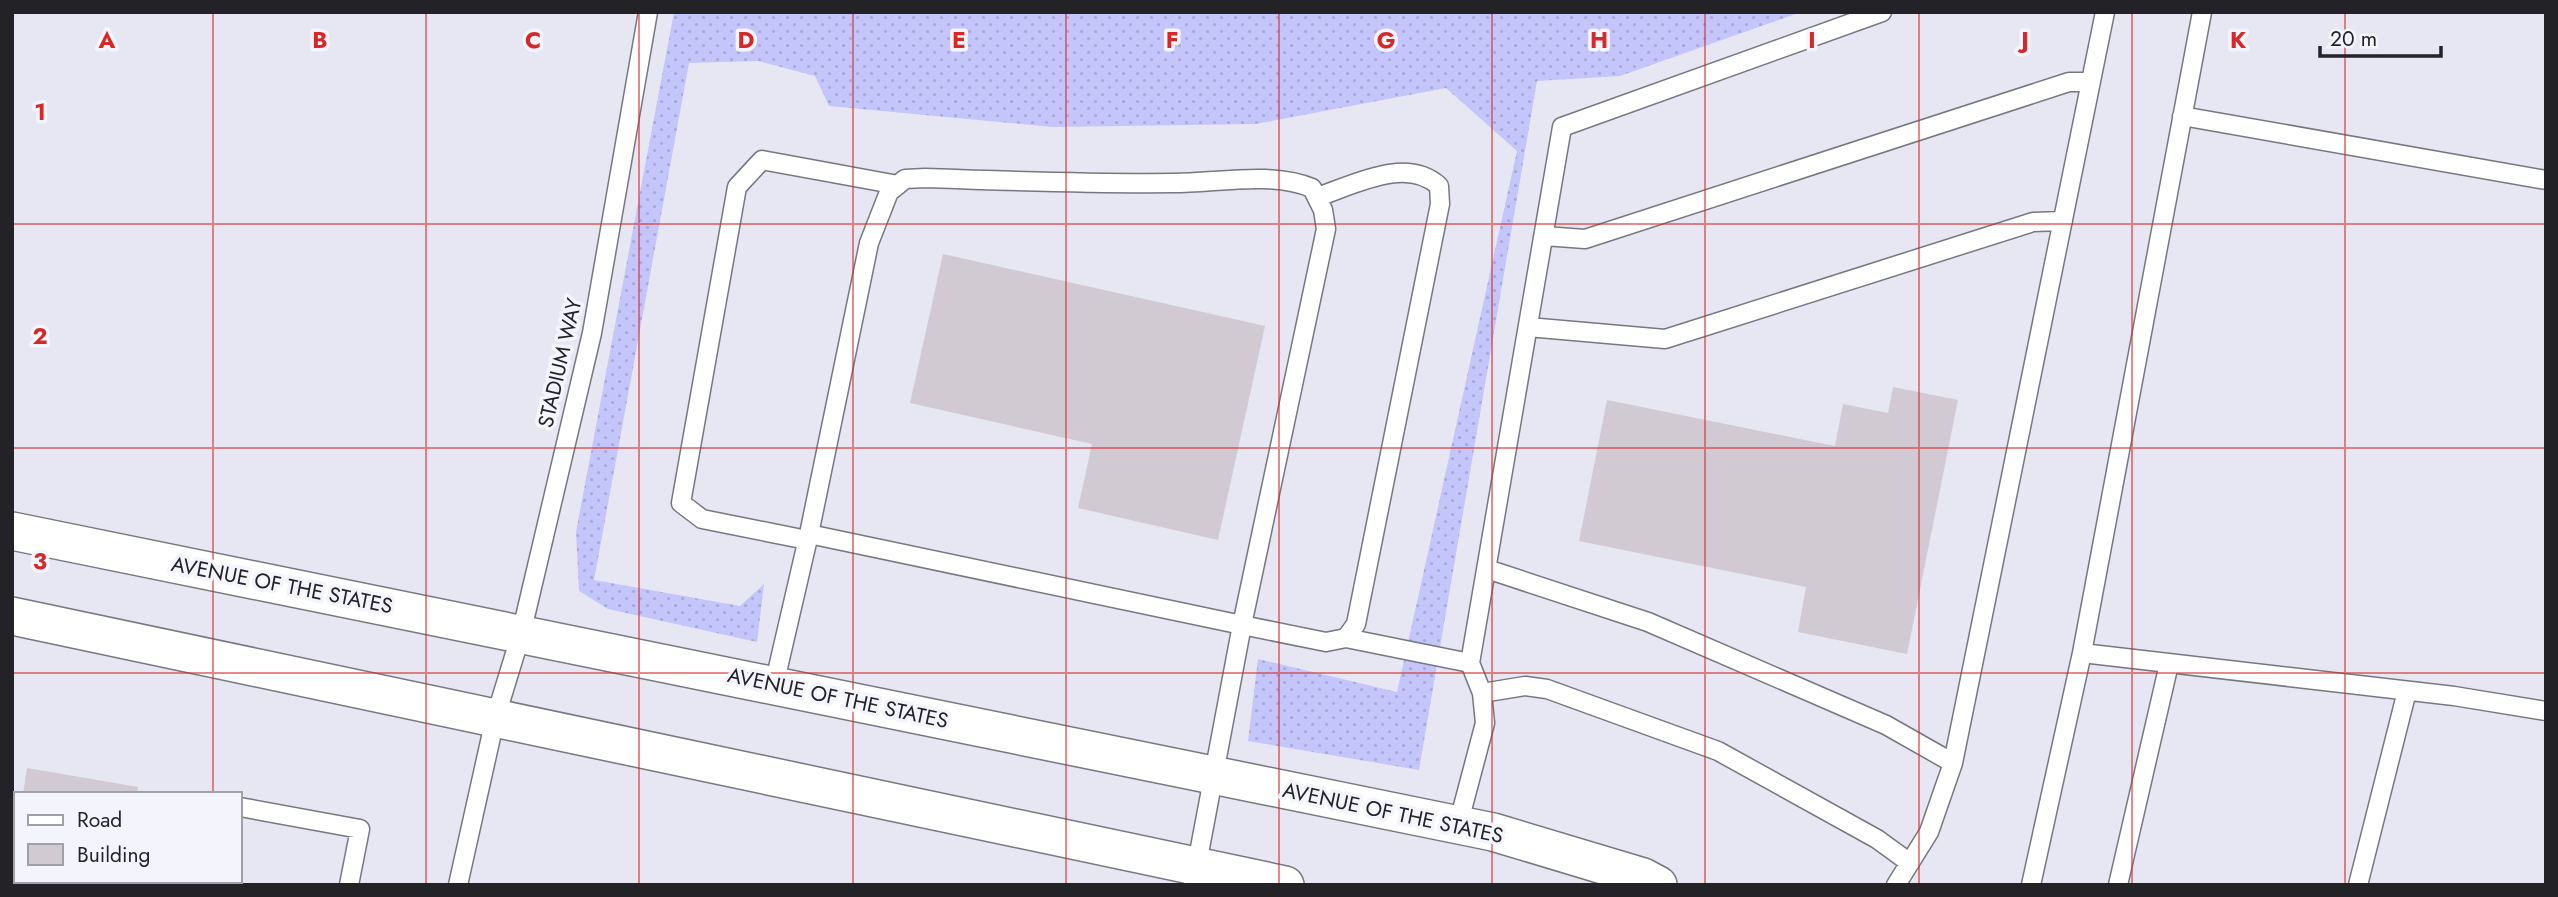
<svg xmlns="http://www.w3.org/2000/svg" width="2558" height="897" viewBox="0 0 2558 897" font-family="Jost,sans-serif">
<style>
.grass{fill:url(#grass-dots)}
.building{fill:#d1cad3}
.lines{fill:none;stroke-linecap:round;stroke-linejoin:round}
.lane-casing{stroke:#767780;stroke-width:21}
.street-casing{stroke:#767780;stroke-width:40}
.lane{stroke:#fff;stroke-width:18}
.street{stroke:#fff;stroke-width:37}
.grid{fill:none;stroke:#d62828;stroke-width:2;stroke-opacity:0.55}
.labels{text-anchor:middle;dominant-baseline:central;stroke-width:7;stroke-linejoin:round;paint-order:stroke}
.street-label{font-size:21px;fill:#232327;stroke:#f4f4fd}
.grid-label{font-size:23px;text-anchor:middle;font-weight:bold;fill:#d62828;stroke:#f4f4fd;stroke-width:7;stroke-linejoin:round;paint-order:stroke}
</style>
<defs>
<pattern id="grass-dots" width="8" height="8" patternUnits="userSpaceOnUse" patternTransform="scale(1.75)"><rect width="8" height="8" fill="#c4c5fb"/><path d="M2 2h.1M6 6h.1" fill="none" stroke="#a8a9d7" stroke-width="1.8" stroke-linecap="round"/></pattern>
</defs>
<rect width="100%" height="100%" fill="#e6e7f2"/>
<path class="grass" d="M 674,12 L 1801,12 L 1620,76 L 1537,81 L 1419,770 L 1248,741 L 1258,659 L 1397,692 L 1517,151 L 1446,88 L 1256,124 L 1053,127 L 829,106 L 815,76 L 758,61 L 689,63 L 594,580 L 740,606 L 764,584 L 757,642 L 608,609 L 579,591 L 576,532 Z"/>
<path class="building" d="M 943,254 L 1265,326 L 1218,540 L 1078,508 L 1092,444 L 910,403 Z
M 1893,387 L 1958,400 L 1907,654 L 1798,632 L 1806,587 L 1579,541 L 1607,400 L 1835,446 L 1843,404 L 1888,413 Z
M 27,768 L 138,787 L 137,794 L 23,794 Z
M 14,843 L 16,843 L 16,874 L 12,874 Z
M 65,881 L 122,881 L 122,885 L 77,885 Z"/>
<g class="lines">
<g class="lane-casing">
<path id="lane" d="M 2202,12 L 2082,653 L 2454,696 L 2546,711
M 2182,116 L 2546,180
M 1544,236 L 1585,239 L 2069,82 L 2091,82
M 1528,327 L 1665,339 L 2033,222 L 2063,221
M 807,540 L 702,519 L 681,503 L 737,187 L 762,160 L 898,185
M 1487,569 L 1648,622 L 1886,725 L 1953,763
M 1346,638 L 1470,663
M 774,685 L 809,534 L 869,243 L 889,192 L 905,179 L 925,178 C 1008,181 1091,184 1173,183 C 1218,183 1271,171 1312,188 L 1323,210 L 1326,229 L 1242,625 L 809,534
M 1482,693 L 1525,686 L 1547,689 L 1718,751 L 1877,839 L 1910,863
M 240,807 L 360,829 L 349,885
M 1458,825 L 1485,723 L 1482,693 L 1470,663 L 1562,127 L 1882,12
M 190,885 L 191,881
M 458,885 L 495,719 L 521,634 L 592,333 L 648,12
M 1193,885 L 1242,625 L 1326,642 L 1346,638 L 1356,624 L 1440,204 L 1439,186 C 1406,156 1354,185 1317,197
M 1896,885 L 1929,832 L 1953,763 L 2105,12
M 2031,885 L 2082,653
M 2118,885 L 2169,664
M 2358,885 L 2407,691"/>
</g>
<g class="street-casing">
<path id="street" d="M 12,531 L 1493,832 L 1643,877 L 1658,885
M 12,616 L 1285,885"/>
</g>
<use href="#lane" class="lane"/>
<use href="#street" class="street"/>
</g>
<path class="grid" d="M 213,12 L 213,794M 426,12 L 426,885M 639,12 L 639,885M 853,12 L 853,885M 1066,12 L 1066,885M 1279,12 L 1279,885M 1492,12 L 1492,885M 1705,12 L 1705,885M 1919,12 L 1919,885M 2132,12 L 2132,885M 2345,12 L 2345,885M 12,224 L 2546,224M 12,448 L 2546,448M 12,673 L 2546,673M 213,881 L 213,885"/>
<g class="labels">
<g class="street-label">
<text transform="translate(560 363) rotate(-77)">STADIUM WAY</text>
<text transform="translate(282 585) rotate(11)">AVENUE OF THE STATES</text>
<text transform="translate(838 698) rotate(12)">AVENUE OF THE STATES</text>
<text transform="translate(1393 813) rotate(12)">AVENUE OF THE STATES</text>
</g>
</g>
<g class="grid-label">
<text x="107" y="48">A</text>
<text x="320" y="48">B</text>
<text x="533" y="48">C</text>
<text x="746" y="48">D</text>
<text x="959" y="48">E</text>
<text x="1172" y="48">F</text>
<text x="1386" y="48">G</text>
<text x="1599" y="48">H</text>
<text x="1812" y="48">I</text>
<text x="2025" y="48">J</text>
<text x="2238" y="48">K</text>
<text x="40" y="120">1</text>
<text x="40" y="344">2</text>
<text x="40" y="569">3</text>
</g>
<rect width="2558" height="897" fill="none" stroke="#232327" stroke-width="28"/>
<rect x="14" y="792" width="228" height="91" fill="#f4f4fd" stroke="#a0a0a7" stroke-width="2"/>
<rect x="28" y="815" width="35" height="10" fill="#ffffff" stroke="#a0a0a7" stroke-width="2"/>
<text x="77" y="827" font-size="21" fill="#232327">Road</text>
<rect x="28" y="844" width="35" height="21" fill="#d1cad3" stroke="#a0a0a7" stroke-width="2"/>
<text x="77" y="862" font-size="21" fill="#232327">Building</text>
<path d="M2320 46v10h121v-10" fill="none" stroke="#232327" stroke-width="3.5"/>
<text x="2330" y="46" font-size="21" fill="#232327" stroke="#f4f4fd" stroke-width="5" paint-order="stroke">20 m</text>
</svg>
